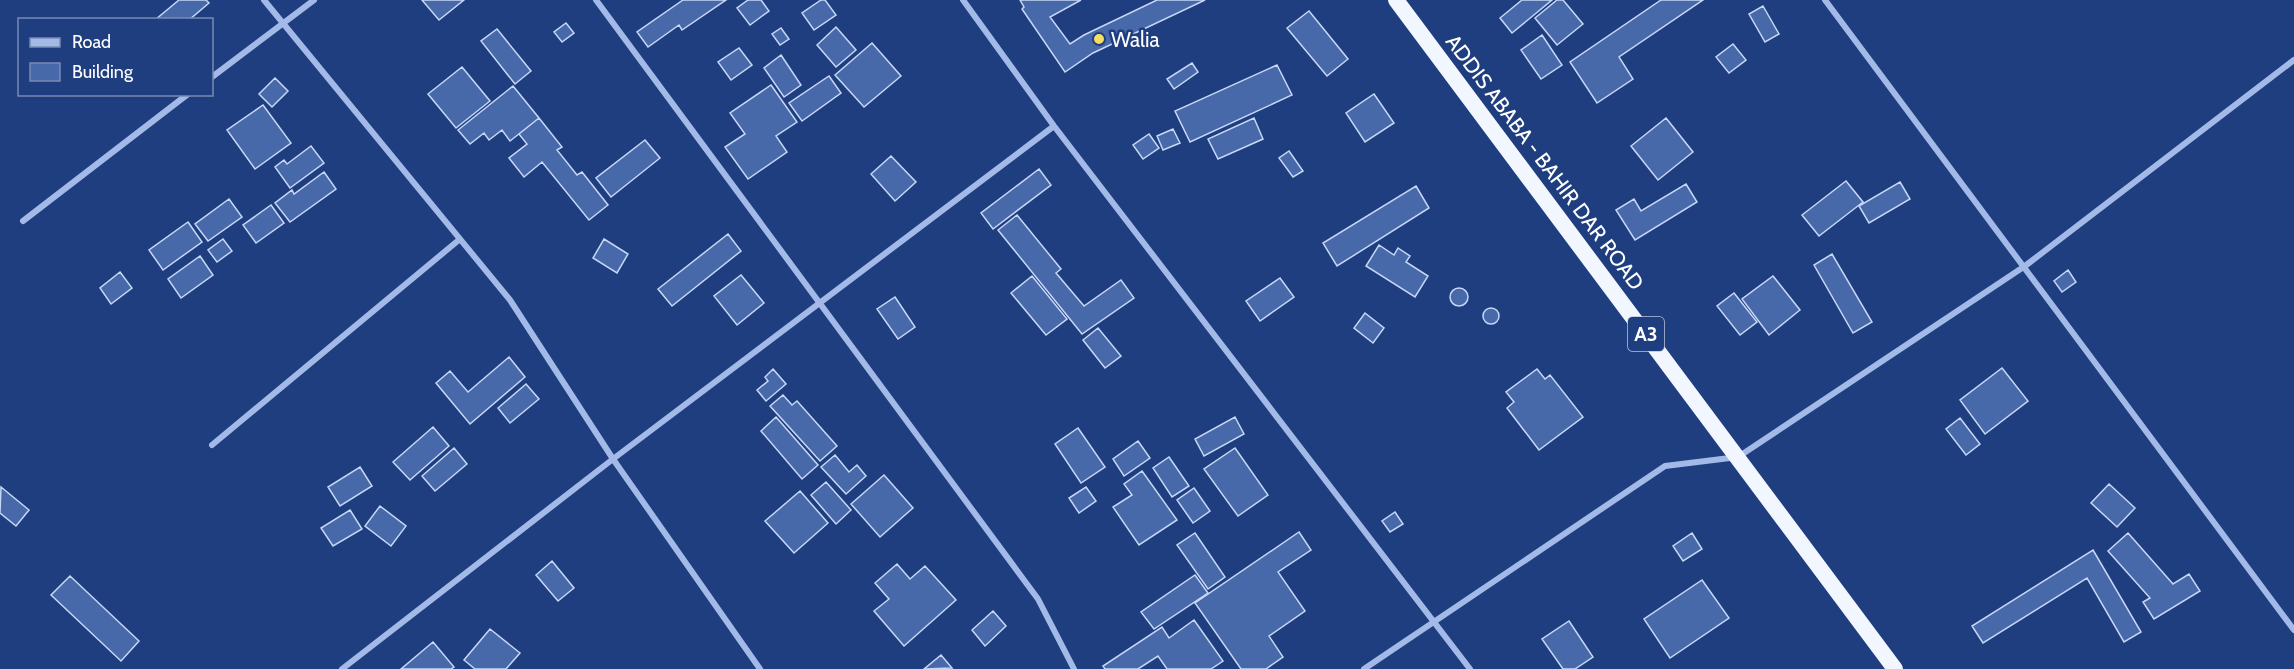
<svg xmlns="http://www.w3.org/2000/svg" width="2294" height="669" viewBox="0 0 2294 669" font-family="Cabin,sans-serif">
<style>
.building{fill:#4768a9;stroke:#c7d7f6;stroke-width:1.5}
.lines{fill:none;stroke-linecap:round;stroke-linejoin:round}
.minor{stroke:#a3bae8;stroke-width:6}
.trunk{stroke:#f2f6fe;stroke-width:16}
.poi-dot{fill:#f6dd63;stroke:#1f3e7f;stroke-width:2}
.labels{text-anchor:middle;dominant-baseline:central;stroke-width:5;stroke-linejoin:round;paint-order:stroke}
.shield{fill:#1f3e7f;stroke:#bcc5d9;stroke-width:1.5}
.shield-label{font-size:20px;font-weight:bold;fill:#fff}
.poi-label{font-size:21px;fill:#fff;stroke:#1f3e7f;text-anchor:start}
.street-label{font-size:21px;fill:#fff;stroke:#1f3e7f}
</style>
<rect width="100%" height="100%" fill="#1f3e7f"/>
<path class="building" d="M 179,0 L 206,0 L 209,3 L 189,20 L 155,20 Z
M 422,0 L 464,0 L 439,20 Z
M 683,0 L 726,0 L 682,30 L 679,25 L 648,47 L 637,32 Z
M 748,0 L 761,0 L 769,11 L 750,25 L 737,8 Z
M 821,0 L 825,0 L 836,15 L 814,30 L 802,13 Z
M 1020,0 L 1081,0 L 1050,17 L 1070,44 L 1084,35 L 1157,0 L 1205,0 L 1093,53 L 1065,72 L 1022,9 L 1024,7 Z
M 1522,0 L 1552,0 L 1512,33 L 1500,18 Z
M 1557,0 L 1563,0 L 1583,24 L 1557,45 L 1535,18 Z
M 1661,0 L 1703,0 L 1619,57 L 1633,79 L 1597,103 L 1570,62 Z
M 1763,6 L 1779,34 L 1765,42 L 1749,14 Z
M 1309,11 L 1348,59 L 1327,76 L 1287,28 Z
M 566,23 L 574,33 L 562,42 L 554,32 Z
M 836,27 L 856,50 L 836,67 L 817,45 Z
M 781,28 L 789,39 L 780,45 L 772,34 Z
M 497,29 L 531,71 L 515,84 L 481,41 Z
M 1542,35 L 1562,65 L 1541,79 L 1521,50 Z
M 872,43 L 901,76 L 864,107 L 835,75 Z
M 1733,44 L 1746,60 L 1729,73 L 1716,57 Z
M 739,48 L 752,65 L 731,80 L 718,62 Z
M 781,55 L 801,85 L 784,97 L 764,68 Z
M 1192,63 L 1198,72 L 1174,89 L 1167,79 Z
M 1277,65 L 1292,95 L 1190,142 L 1175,111 Z
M 462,67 L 490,101 L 456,128 L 428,94 Z
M 829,76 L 841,93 L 802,121 L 789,103 Z
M 275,78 L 288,91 L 272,107 L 259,94 Z
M 771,85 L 797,122 L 776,136 L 787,152 L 748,179 L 725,147 L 745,134 L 730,113 Z
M 513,86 L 539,118 L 510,141 L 502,130 L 489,140 L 484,133 L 470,144 L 458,130 Z
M 1374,94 L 1394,123 L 1365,142 L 1346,113 Z
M 263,105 L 291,143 L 255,169 L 227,130 Z
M 539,118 L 562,147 L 557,150 L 577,175 L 582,172 L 608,205 L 589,220 L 542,162 L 524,177 L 509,158 L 527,144 L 519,134 Z
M 1254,118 L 1263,139 L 1218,159 L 1208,139 Z
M 1666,118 L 1693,152 L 1658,180 L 1631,146 Z
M 1173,129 L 1180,143 L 1163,150 L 1157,136 Z
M 1149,134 L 1159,148 L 1143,159 L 1133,145 Z
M 645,140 L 660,158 L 611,197 L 596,178 Z
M 311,146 L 324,163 L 290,188 L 275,167 L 284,160 L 287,164 Z
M 1289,151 L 1303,171 L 1293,177 L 1279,158 Z
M 891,156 L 916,182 L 895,201 L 871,174 Z
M 1039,169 L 1051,185 L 993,229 L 981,213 Z
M 324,172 L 336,189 L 290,222 L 275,203 L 292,190 L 294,194 Z
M 1846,181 L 1863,202 L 1819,236 L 1802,215 Z
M 1900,182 L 1910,199 L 1869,223 L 1859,206 Z
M 1686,184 L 1697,202 L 1635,240 L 1616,210 L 1634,199 L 1641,211 Z
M 1416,186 L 1429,208 L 1337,266 L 1323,243 Z
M 229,199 L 242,217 L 208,241 L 195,224 Z
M 271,205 L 284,223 L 256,243 L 243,225 Z
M 1017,215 L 1061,269 L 1056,273 L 1084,306 L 1121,280 L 1134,298 L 1082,334 L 998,230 Z
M 188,222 L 202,242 L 163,270 L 149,250 Z
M 728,234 L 741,251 L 672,306 L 658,289 Z
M 223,239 L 232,251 L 217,262 L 208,250 Z
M 604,239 L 628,254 L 617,273 L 593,258 Z
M 1379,245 L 1394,255 L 1398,248 L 1410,256 L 1406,262 L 1428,276 L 1415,297 L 1366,266 Z
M 1832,254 L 1872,322 L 1853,333 L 1814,265 Z
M 200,256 L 213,275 L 181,298 L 168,279 Z
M 2068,270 L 2076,282 L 2062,292 L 2054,281 Z
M 120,272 L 132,288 L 111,304 L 100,288 Z
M 741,275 L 764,303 L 737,325 L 714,296 Z
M 1032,276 L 1067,319 L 1046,335 L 1011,293 Z
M 1773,276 L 1800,310 L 1769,335 L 1742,299 Z
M 1280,278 L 1294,297 L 1260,321 L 1246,301 Z
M1450 297a9 9 0 1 1 18 0a9 9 0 1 1-18 0Z
M 1734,293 L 1757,322 L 1740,335 L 1717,306 Z
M 895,297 L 915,327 L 898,339 L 877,309 Z
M1483 316a8 8 0 1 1 16 0a8 8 0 1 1-16 0Z
M 1365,313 L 1384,328 L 1373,343 L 1354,328 Z
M 1098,328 L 1121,356 L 1105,368 L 1083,340 Z
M 509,357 L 525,377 L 470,424 L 436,383 L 450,371 L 468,392 Z
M 2002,368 L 2028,401 L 1985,434 L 1960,400 Z
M 773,369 L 786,384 L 766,401 L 757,390 L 768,381 L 765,377 Z
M 1537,369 L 1545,379 L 1550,375 L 1583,417 L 1539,450 L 1507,408 L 1514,402 L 1506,392 Z
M 526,384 L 539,399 L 510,423 L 498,408 Z
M 783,395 L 792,405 L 797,401 L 837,446 L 820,461 L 770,406 Z
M 776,417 L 818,465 L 802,479 L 761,431 Z
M 1235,417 L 1244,434 L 1204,456 L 1195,439 Z
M 1960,418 L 1980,444 L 1966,455 L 1946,429 Z
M 433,427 L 449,446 L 410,480 L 393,462 Z
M 1078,428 L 1105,467 L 1081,483 L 1055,444 Z
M 1138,441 L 1150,458 L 1124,476 L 1113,459 Z
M 454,448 L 467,464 L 435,491 L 422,476 Z
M 1235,448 L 1268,495 L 1238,516 L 1204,469 Z
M 835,455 L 849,472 L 857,465 L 866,476 L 846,494 L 821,467 Z
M 1169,457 L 1189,486 L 1172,497 L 1153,468 Z
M 360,467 L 372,486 L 340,506 L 328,487 Z
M 1142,471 L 1177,520 L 1139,545 L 1113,507 L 1132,495 L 1124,484 Z
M 884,475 L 913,508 L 880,537 L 851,504 Z
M 826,482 L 851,510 L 836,524 L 811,495 Z
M 2109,484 L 2135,508 L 2117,527 L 2091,503 Z
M 1,487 L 29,510 L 16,526 L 0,513 Z
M 1086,487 L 1096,501 L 1079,513 L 1069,498 Z
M 1194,488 L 1210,511 L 1193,523 L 1177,500 Z
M 800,491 L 828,523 L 794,553 L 765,521 Z
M 380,506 L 406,526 L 391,546 L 365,526 Z
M 350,510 L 362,529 L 333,546 L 321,528 Z
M 1395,512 L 1403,524 L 1390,532 L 1382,521 Z
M 1299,532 L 1311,550 L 1278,572 L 1305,611 L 1269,636 L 1283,657 L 1266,669 L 1241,669 L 1195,603 Z
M 1195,533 L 1225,577 L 1208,589 L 1177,545 Z
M 1692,533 L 1702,549 L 1683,561 L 1673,546 Z
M 2128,533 L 2173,584 L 2189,574 L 2200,591 L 2154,619 L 2143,602 L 2150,598 L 2108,551 Z
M 2093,550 L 2141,632 L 2124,642 L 2087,578 L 1983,643 L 1972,626 Z
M 552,561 L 574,588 L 558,601 L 536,575 Z
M 897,564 L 910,579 L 925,566 L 956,600 L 904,646 L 874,611 L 889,599 L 875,583 Z
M 1195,575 L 1208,593 L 1154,629 L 1141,612 Z
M 70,576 L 139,641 L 121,661 L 51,595 Z
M 1702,580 L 1729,618 L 1670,658 L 1644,619 Z
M 993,611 L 1006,626 L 985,646 L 972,630 Z
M 1194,620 L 1223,661 L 1211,669 L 1167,669 L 1158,656 L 1138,669 L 1105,669 L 1103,666 L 1162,627 L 1169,638 Z
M 1569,621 L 1593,657 L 1575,669 L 1563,669 L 1542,639 Z
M 490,629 L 520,653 L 506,669 L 475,669 L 464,660 Z
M 433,642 L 454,667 L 451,669 L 401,669 Z
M 941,655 L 952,668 L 924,669 Z"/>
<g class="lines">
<path class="minor" d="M 264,0 L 510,300 L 613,459 L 760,669
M 596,0 L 1038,599 L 1074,669
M 963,0 L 1054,126 L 1470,669
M 1825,0 L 2294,630
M 212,77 L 314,0
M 23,221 L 188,94
M 212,445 L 460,239
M 342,669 L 613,459 L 1054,126
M 1364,669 L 1665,466 L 1738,457 L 2025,266 L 2294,60"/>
<path class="trunk" d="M 1396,0 L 1895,669"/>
</g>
<circle class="poi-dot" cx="1099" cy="39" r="6"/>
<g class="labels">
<rect class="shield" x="1628" y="317" width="36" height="34" rx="4.5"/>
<g class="shield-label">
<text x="1646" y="334">A3</text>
</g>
<g class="poi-label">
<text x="1111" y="39">Walia</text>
</g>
<g class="street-label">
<text transform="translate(1545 162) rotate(53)">ADDIS ABABA - BAHIR DAR ROAD</text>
</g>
</g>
<rect x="18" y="18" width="195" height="78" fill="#1f3e7f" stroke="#798bb2" stroke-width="1.5"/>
<rect x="30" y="38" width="30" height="9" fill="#a3bae8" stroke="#798bb2" stroke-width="1.5"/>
<text x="72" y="48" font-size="18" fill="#ffffff">Road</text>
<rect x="30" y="63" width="30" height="18" fill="#4768a9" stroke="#798bb2" stroke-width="1.5"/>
<text x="72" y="78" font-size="18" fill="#ffffff">Building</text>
</svg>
